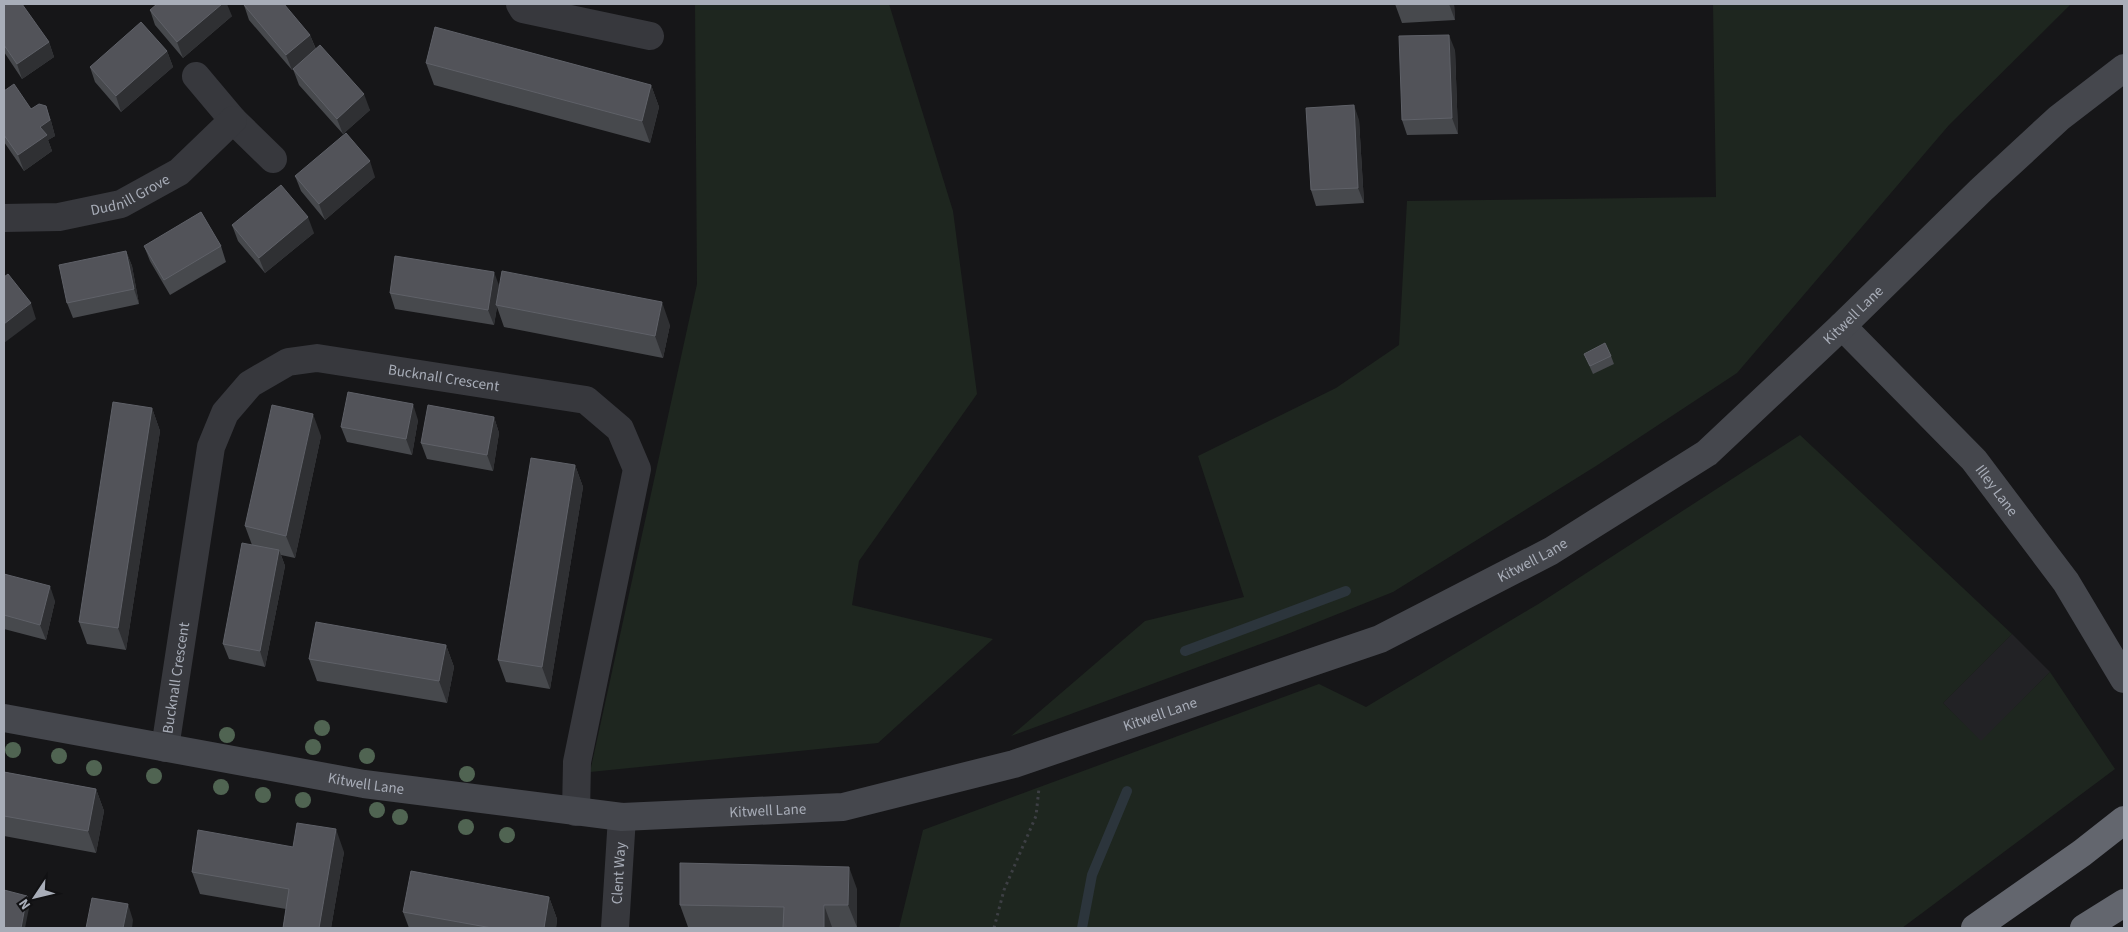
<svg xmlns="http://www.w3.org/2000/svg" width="2128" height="932" viewBox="0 0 2128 932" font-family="'Source Sans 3',sans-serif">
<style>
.built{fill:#222225}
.green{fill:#1e261f}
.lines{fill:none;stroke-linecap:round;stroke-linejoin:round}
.stream{stroke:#2c353c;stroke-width:10}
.path{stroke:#3d3f44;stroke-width:3;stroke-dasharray:2.5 4;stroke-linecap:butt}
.street{stroke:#37383d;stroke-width:28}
.secondary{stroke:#45474d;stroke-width:28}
.highway{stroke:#63666e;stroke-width:28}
.tree{fill:#506452}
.wall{fill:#47494d}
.shaded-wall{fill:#2f3033}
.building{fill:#525359;stroke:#5f6168}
.labels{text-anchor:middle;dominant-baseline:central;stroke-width:4.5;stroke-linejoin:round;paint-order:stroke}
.street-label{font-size:15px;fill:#a8adb8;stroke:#111113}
</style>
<rect width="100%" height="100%" fill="#161618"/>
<path class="built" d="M 2012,634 L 2050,672 L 1981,742 L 1943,703 Z"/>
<path class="green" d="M 695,4 L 889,4 L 953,211 L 977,394 L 859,561 L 852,605 L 993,639 L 878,743 L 590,772 L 697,284 Z
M 1713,4 L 2071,4 L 1949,125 L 1737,373 L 1596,466 L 1393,592 L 1290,633 L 1011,736 L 1145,621 L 1244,597 L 1198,456 L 1336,388 L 1399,345 L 1407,201 L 1716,197 Z
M 1800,435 L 2012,634 L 1943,703 L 1981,741 L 2050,672 L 2115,769 L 1902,928 L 899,928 L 923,830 L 1319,684 L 1366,707 L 1540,603 Z"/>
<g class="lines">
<path class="stream" d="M 1185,651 L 1346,591
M 1082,928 L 1092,875 L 1127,791"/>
<path class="path" d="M 994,928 L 1004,890 L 1036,816 L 1039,788"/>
<g class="street">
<path d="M 520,4 L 523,9 L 650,36"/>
<path d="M 196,76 L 233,120 L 273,159"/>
<path id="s1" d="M 4,218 L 59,217 L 121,204 L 179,172 L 233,120"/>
<path id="s2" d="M 165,748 L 211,447 L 225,413 L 250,384 L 288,362 L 317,358 L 586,400 L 620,429 L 637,469 L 577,762 L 576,812"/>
<path id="s3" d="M 615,928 L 622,817"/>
</g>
<g class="secondary">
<path id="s4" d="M 1842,326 L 1974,460 L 2066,582 L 2124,679"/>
<path id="s5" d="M 4,718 L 364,784 L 622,817 L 843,807 L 1014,764 L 1380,639 L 1551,551 L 1707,453 L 1842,326 L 1981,190 L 2059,118 L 2124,68"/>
</g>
<path class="highway" d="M 1975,928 L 2082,853 L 2124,820
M 2084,928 L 2124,903"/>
</g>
<g class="tree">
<circle cx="322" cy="728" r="8"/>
<circle cx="227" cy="735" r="8"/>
<circle cx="313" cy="747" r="8"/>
<circle cx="13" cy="750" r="8"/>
<circle cx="59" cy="756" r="8"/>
<circle cx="367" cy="756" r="8"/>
<circle cx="94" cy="768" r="8"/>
<circle cx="467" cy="774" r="8"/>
<circle cx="154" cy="776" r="8"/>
<circle cx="221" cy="787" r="8"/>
<circle cx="263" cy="795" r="8"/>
<circle cx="303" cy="800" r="8"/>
<circle cx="377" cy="810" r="8"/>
<circle cx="400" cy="817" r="8"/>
<circle cx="466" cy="827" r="8"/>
<circle cx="507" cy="835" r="8"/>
</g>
<path class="wall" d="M 4,4 L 49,42 L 54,57 L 22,79 L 4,52 Z
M 1395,4 L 1454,4 L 1455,20 L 1402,23 Z
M 244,5 L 310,35 L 316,49 L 370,110 L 343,134 L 299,85 L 293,69 L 297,66 L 292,70 L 249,20 Z
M 150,10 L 232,16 L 183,58 L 155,25 Z
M 1455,50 L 1458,134 L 1407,135 L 1402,120 Z
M 167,51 L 173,67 L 121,112 L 95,82 L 90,67 Z
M 426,63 L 651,85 L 659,107 L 650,143 L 434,85 Z
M 4,91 L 31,109 L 46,106 L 51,121 L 55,136 L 48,140 L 52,151 L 24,171 L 4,142 Z
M 1359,120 L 1364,203 L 1316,206 L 1311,190 Z
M 295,176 L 375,177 L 325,220 L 301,191 Z
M 232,225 L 314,233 L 265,273 L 238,241 Z
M 144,246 L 221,246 L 226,262 L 170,295 L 150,261 Z
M 126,251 L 132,266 L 139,304 L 73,318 L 67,303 Z
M 499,287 L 670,325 L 663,358 L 504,327 L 497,307 L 494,325 L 395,309 L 390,293 Z
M 1584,354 L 1611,356 L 1614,364 L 1593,374 Z
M 152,408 L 160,431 L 126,650 L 87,644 L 79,622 Z
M 494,417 L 499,433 L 493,471 L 427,459 L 421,443 Z
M 418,420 L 412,455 L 347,442 L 341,427 Z
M 321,436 L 295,558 L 281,555 L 285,566 L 265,667 L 229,659 L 223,644 L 252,545 L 245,526 Z
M 575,465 L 583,487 L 550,689 L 506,682 L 498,660 Z
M 4,574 L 55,601 L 46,640 L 4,629 Z
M 446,645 L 454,667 L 447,703 L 317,681 L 309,659 Z
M 4,772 L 96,789 L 104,811 L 96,853 L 4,836 Z
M 293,847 L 344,852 L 331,928 L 283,928 L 286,909 L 200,894 L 192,872 Z
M 857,889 L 857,927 L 832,927 L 832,928 L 746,928 L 688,927 L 680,905 Z
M 549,897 L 557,919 L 556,928 L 409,928 L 403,912 Z"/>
<path class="shaded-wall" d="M 222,4 L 227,4 L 232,16 L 183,58 L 177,42 Z
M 1449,4 L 1454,4 L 1455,20 Z
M 310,35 L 316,50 L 292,70 L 286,55 Z
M 1449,35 L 1455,50 L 1458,134 L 1452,118 Z
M 49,42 L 54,57 L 22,79 L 17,64 Z
M 167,51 L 173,67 L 121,112 L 116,96 Z
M 651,85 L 659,107 L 650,143 L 642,121 Z
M 364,94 L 370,110 L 343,134 L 337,119 Z
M 1354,105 L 1359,120 L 1364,203 L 1358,188 Z
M 46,106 L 51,121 L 55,136 L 48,140 L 52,151 L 24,171 L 18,155 Z
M 370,161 L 375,177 L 325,220 L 319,204 Z
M 308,217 L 314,233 L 265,273 L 259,258 Z
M 126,251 L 132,266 L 139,304 L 134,289 Z
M 494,272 L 500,288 L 496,305 L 497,307 L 494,325 L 488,310 Z
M 662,302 L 670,325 L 663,358 L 655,336 Z
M 31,303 L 36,319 L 4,343 L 4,324 Z
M 413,404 L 418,420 L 412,455 L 406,439 Z
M 152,408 L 160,431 L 126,650 L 118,628 Z
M 313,414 L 321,436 L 295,558 L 286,536 Z
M 494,417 L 499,433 L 493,471 L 487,455 Z
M 575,465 L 583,487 L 550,689 L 542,667 Z
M 279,550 L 285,566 L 265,667 L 260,651 Z
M 50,586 L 55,601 L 46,640 L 40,625 Z
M 446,645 L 454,667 L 447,703 L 439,681 Z
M 96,789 L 104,811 L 96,853 L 88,831 Z
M 336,829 L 344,852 L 331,928 L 319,928 Z
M 849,867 L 857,889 L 857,927 L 848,905 Z
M 27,896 L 30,903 L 25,928 L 21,928 Z
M 549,897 L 557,919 L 556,928 L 544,928 Z
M 128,904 L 133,920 L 132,928 L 123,928 Z
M 824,905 L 832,927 L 832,928 L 824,928 Z"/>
<path class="building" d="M 4,4 L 22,4 L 49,42 L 17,64 L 4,45 Z
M 157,4 L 222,4 L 177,42 L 150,10 Z
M 245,4 L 284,4 L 310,35 L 286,55 L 244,5 Z
M 141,22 L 167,51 L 116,96 L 90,67 Z
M 435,27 L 651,85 L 642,121 L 426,63 Z
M 1449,35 L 1452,118 L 1402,120 L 1399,36 Z
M 320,45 L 364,94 L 337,119 L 293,69 Z
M 14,84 L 31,109 L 39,104 L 46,106 L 50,120 L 40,127 L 47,135 L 18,155 L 4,135 L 4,91 Z
M 1354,105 L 1358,188 L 1311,190 L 1306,108 Z
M 346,133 L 370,161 L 319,204 L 295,176 Z
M 281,185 L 308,217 L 259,258 L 232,225 Z
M 201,212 L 221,246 L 164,280 L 144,246 Z
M 126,251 L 134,289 L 67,303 L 59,265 Z
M 395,256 L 494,272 L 488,310 L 390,293 Z
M 502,271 L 662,302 L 655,336 L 496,305 Z
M 8,274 L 31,303 L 4,324 L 4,277 Z
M 1605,343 L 1611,356 L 1590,366 L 1584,354 Z
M 348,392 L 413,404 L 406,439 L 341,427 Z
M 113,402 L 152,408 L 118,628 L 79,622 Z
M 272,405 L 313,414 L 286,536 L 245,526 Z
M 428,405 L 494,417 L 487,455 L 421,443 Z
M 531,458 L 575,465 L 542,667 L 498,660 Z
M 242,543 L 279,550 L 260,651 L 223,644 Z
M 4,574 L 50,586 L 40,625 L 4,615 Z
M 316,622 L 446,645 L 439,681 L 309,659 Z
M 4,772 L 96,789 L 88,831 L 4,816 Z
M 297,823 L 336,829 L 319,928 L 283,928 L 289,889 L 192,872 L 198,830 L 293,847 Z
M 680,863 L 849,867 L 848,905 L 824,905 L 824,928 L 783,928 L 784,907 L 680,905 Z
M 411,871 L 549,897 L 544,928 L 492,928 L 403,912 Z
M 4,890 L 27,896 L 21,928 L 4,928 Z
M 92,898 L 128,904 L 123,928 L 86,928 Z"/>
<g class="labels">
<g class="street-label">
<text stroke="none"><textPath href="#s1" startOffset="130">Dudnill Grove</textPath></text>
<text stroke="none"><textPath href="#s5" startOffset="1988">Kitwell Lane</textPath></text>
<text stroke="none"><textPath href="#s2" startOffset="581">Bucknall Crescent</textPath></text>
<text stroke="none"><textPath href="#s4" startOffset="226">Illey Lane</textPath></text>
<text stroke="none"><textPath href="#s5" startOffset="1582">Kitwell Lane</textPath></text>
<text stroke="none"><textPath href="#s2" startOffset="71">Bucknall Crescent</textPath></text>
<text stroke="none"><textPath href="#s5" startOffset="1178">Kitwell Lane</textPath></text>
<text stroke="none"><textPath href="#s5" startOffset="368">Kitwell Lane</textPath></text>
<text stroke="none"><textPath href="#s5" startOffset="772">Kitwell Lane</textPath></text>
<text stroke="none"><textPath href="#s3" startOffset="55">Clent Way</textPath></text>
</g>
</g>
<rect width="2128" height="932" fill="none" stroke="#a8adb8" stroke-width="10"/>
<g transform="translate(35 897) rotate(235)" stroke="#111113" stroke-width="4" paint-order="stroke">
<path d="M0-4L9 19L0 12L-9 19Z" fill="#a8adb8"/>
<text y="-8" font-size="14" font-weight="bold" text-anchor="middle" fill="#a8adb8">N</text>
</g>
</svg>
